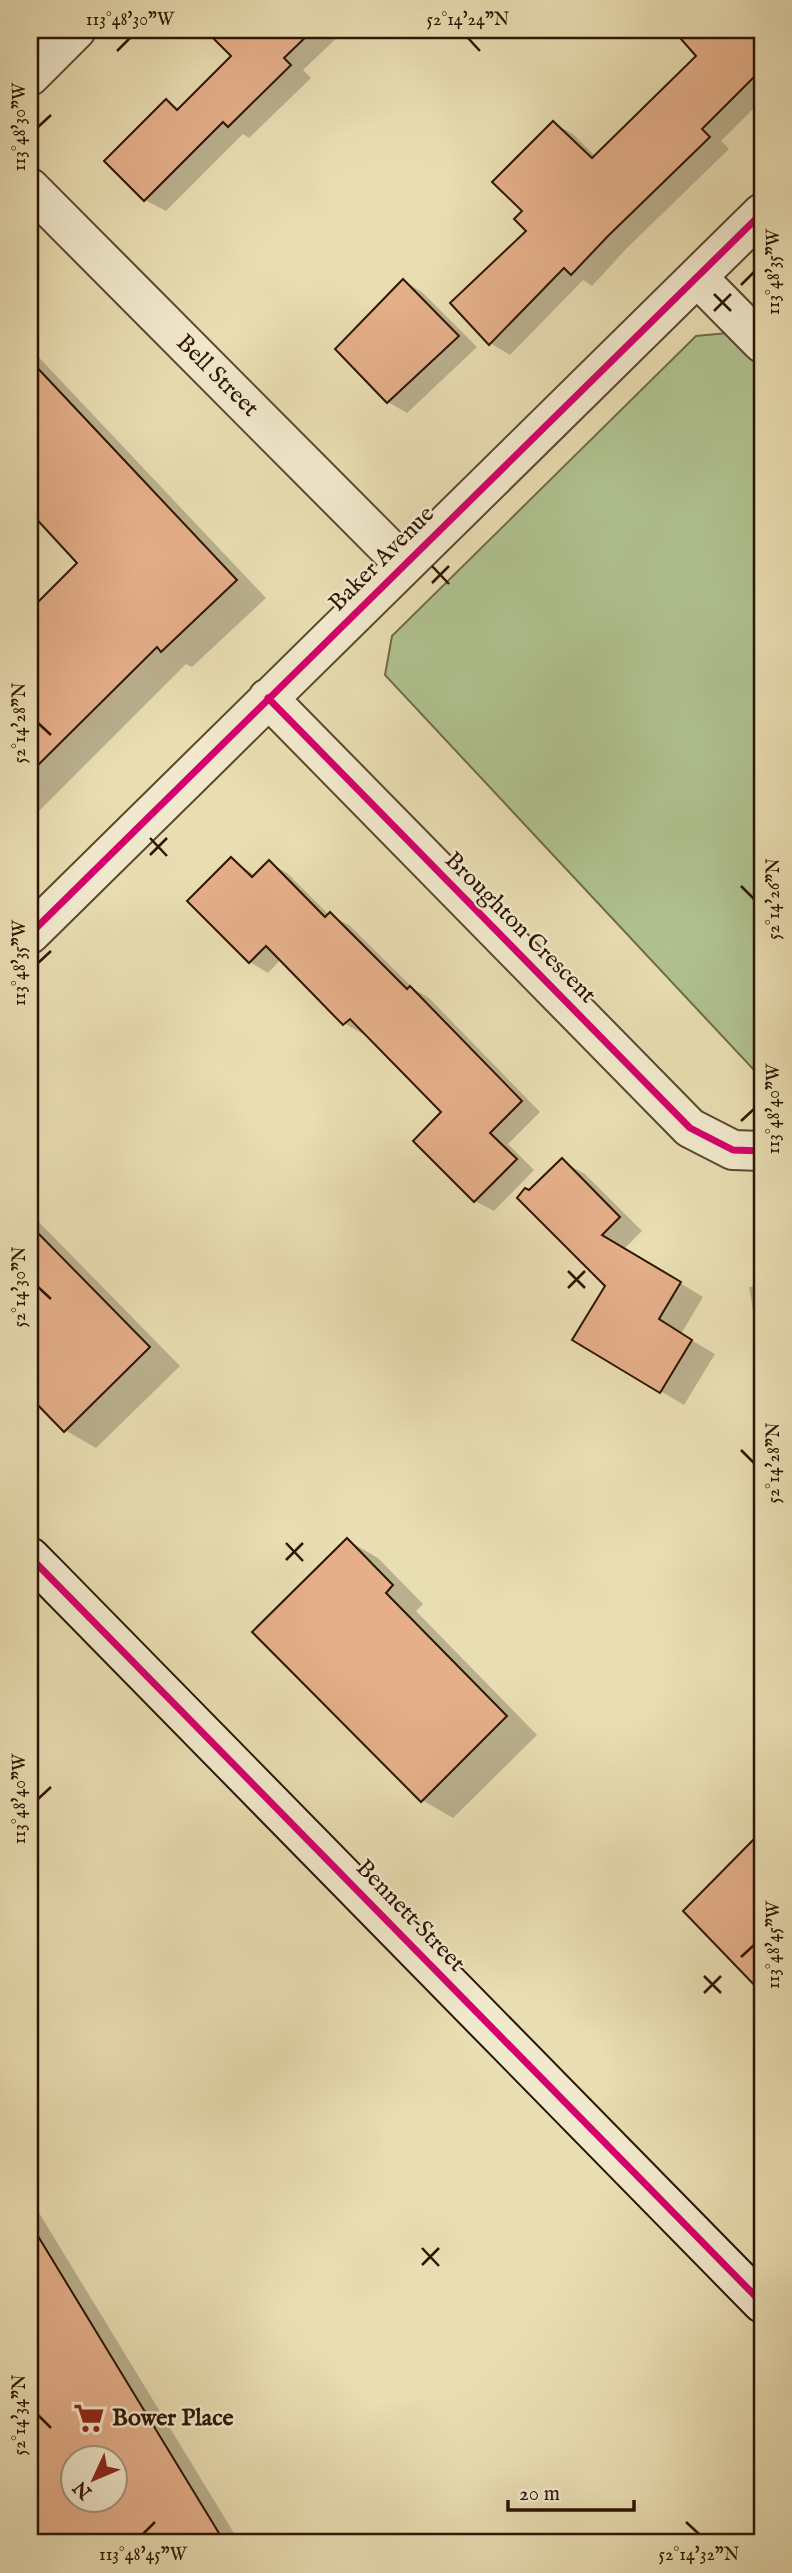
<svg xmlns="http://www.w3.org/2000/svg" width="792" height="2573" viewBox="0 0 792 2573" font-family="'IM FELL English',serif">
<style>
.green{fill:#b0c290;stroke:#6e6c48;stroke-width:2}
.shadow{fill:#0003;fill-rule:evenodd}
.building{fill:#e5af8a;stroke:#2c1500;stroke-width:2;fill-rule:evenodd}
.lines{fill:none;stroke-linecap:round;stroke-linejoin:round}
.street-casing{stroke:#5b472c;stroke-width:42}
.secondary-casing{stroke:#2c1500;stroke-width:42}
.street{stroke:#f1e9cd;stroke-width:38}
.secondary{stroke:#f1e9cd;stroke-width:38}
.cycleway-casing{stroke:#f1e9cd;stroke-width:11}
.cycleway{stroke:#d6006c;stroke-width:7}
.ticks{fill:none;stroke:#2c1500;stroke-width:2.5}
.labels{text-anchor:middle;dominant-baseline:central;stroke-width:5;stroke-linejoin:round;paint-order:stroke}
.street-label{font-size:24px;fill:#2c1500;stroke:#f1e9cd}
.poi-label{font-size:24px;font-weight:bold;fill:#2c1500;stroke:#f1e9cd;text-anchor:start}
.neatline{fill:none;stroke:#2c1500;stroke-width:2.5}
.ticks-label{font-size:18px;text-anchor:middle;fill:#2c1500}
</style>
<rect width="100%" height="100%" fill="#e9ddb2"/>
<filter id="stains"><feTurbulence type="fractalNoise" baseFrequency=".00286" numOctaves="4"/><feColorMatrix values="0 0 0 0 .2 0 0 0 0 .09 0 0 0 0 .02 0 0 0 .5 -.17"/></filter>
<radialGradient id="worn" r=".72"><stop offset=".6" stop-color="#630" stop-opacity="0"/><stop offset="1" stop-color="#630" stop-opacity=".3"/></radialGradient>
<path class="green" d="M 749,331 L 762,344 L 762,1067 L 753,1069 L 385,675 L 392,636 L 696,336 Z"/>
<path class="shadow" d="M 222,30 L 345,30 L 303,70 L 311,78 L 249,138 L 243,134 L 166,211 L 145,200 L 166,101 L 180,109 L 233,56 L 214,37 Z
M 700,30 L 762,30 L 762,100 L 721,141 L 729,149 L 628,247 L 592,286 L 583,280 L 510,355 L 490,343 L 529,231 L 524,211 L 553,123 L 573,134 L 596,157 L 698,56 L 687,43 Z
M 404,281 L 422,292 L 477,347 L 407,413 L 388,402 L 337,349 Z
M 30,348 L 266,598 L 192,667 L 186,664 L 35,815 L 30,812 L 30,613 L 80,563 L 30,510 Z
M 231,859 L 256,876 L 269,863 L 287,873 L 329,915 L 349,925 L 414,989 L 429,998 L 540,1112 L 508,1144 L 534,1170 L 494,1211 L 475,1201 L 444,1112 L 365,1032 L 363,1034 L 344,1023 L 281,959 L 268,973 L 250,962 Z
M 562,1161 L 585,1174 L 642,1231 L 624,1249 L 703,1297 L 681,1334 L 715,1354 L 684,1405 L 575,1340 L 607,1285 L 530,1193 Z
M 30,1213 L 180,1366 L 96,1448 L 65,1430 L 30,1394 Z
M 762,1285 L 762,1363 L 749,1287 Z
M 347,1540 L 378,1558 L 423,1604 L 416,1611 L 537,1735 L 453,1818 L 422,1800 Z
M 762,1834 L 762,1991 L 686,1911 Z
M 30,2198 L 240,2543 L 30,2543 ZM 74,2458 L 116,2458 L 116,2500 L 74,2500 Z"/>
<path class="building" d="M 205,30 L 313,30 L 284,58 L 291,65 L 228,127 L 223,122 L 144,201 L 104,161 L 166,99 L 177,110 L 231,56 Z
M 673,30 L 762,30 L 762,69 L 702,129 L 710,137 L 608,236 L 571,275 L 564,268 L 489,345 L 450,303 L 526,231 L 514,219 L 522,211 L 492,182 L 553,121 L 592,158 L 696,56 Z
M 403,279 L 459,336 L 387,403 L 335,349 Z
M 30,360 L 237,580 L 161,652 L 157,647 L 30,773 L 30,610 L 77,563 L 30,512 Z
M 231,857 L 252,877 L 269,860 L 325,917 L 330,912 L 407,989 L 410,986 L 522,1101 L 490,1133 L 517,1159 L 474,1202 L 413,1141 L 441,1112 L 350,1019 L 343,1025 L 266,946 L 249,963 L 187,901 Z
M 562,1158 L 620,1217 L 602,1235 L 681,1282 L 659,1319 L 692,1340 L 660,1393 L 572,1340 L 605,1286 L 517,1198 L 525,1188 L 529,1190 Z
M 30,1225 L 150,1347 L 64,1432 L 30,1397 Z
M 347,1538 L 393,1585 L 386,1593 L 507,1716 L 421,1802 L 252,1632 Z
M 762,1831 L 762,1993 L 683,1911 Z
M 30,2223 L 125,2379 L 225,2543 L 30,2543 ZM 74,2458 L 116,2458 L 116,2500 L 74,2500 Z"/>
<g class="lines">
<g class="street-casing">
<path id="street" d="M 30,76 L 76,30
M 30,188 L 404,564
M 697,277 L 762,343
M 268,698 L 690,1128 L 733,1150 L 762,1151
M 30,934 L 762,213"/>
</g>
<g class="secondary-casing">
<path id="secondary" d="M 30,1557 C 275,1805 518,2055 762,2303"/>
</g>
<use href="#street" class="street"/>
<use href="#secondary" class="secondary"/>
<g class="cycleway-casing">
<path id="cycleway" d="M 268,698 L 690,1128 L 733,1150 L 762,1151
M 30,934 L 762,213
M 30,1557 C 275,1805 518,2055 762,2303"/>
</g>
<use href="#cycleway" class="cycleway"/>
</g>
<path class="ticks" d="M 468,38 L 480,51M 117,51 L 130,38M 38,127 L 51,115M 741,285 L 754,272M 714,294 L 731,311M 714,311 L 731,294M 432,566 L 449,584M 432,583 L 449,566M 38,723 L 51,735M 150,838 L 167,856M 150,855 L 167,838M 741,886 L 754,899M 38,963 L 51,951M 741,1121 L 754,1109M 568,1271 L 585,1288M 38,1287 L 51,1299M 568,1288 L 585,1271M 741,1450 L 754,1463M 286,1543 L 303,1561M 286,1560 L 303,1543M 38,1799 L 51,1787M 741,1957 L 754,1945M 704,1976 L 721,1993M 704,1993 L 721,1976M 422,2248 L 439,2266M 422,2265 L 439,2248M 38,2415 L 51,2428M 686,2522 L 699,2534M 143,2534 L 155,2522"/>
<defs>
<g id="supermarket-bare" transform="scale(2.415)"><path d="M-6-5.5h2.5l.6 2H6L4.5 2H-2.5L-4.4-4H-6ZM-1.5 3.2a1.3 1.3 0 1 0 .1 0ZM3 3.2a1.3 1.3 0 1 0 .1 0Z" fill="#8f2418" stroke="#f1e9cd" stroke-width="2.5" paint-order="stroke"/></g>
</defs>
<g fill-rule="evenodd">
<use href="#supermarket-bare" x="89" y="2418"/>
</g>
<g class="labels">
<g class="street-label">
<text transform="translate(217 376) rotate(45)">Bell Street</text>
<text transform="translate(382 559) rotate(-45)">Baker Avenue</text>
<text transform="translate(520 928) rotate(45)">Broughton Crescent</text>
<text transform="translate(410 1916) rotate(46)">Bennett Street</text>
</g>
<g class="poi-label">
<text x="112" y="2418">Bower Place</text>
</g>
</g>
<rect width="792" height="2573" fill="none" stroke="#e9ddb2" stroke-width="77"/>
<g transform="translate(94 2479) rotate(226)"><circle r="33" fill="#f1e9cd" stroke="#a2947b" stroke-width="2"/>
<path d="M0-5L12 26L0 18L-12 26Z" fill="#8f2418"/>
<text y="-10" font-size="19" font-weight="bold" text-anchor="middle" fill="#2c1500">N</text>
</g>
<path d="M508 2500v10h126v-10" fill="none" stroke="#2c1500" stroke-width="3.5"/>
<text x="519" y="2500" font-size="21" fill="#2c1500" stroke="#f1e9cd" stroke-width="5" paint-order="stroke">20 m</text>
<rect x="38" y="38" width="716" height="2496" class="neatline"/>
<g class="ticks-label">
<text x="130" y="25">113°48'30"W</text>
<text x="468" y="25">52°14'24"N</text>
<text transform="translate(19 127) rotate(-90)" y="6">113°48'30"W</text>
<text transform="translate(773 272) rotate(-90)" y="6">113°48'35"W</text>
<text transform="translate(19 723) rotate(-90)" y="6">52°14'28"N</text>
<text transform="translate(773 899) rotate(-90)" y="6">52°14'26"N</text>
<text transform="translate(19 963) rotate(-90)" y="6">113°48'35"W</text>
<text transform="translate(773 1109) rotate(-90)" y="6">113°48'40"W</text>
<text transform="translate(19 1287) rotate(-90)" y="6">52°14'30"N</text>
<text transform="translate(773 1463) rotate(-90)" y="6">52°14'28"N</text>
<text transform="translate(19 1799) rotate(-90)" y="6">113°48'40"W</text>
<text transform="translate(773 1945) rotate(-90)" y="6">113°48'45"W</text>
<text transform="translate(19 2415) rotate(-90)" y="6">52°14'34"N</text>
<text x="143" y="2560">113°48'45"W</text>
<text x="699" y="2560">52°14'32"N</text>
</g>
<rect width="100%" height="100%" filter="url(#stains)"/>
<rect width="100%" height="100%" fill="url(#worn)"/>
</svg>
